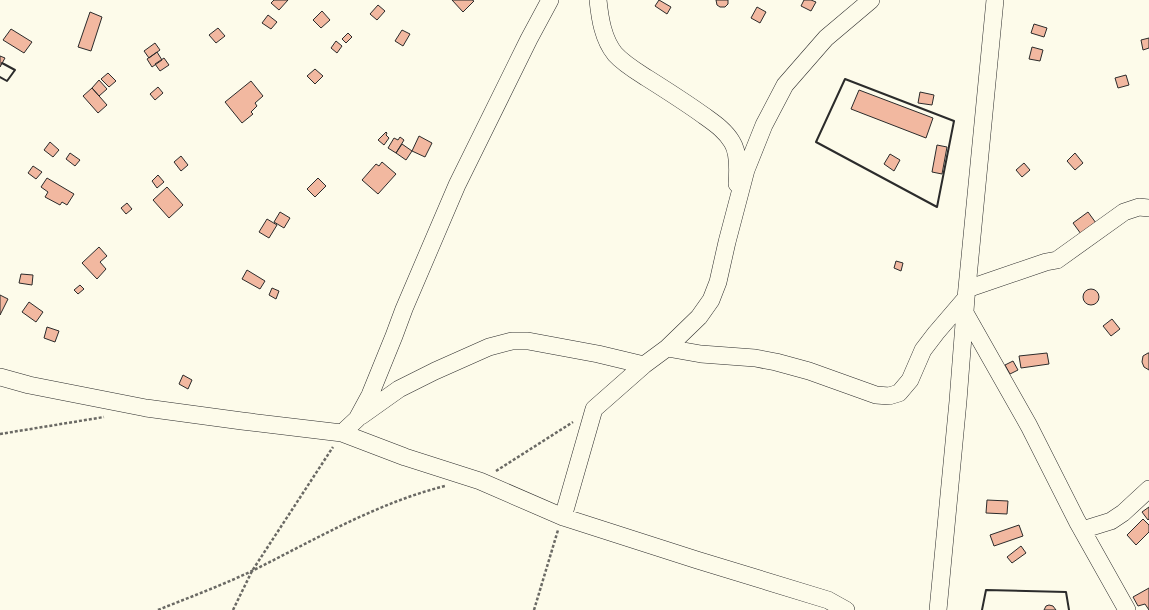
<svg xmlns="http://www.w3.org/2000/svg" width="1149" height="610" viewBox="0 0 1149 610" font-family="'DM Sans',sans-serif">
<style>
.building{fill:#f2b8a0;stroke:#2b2b2b}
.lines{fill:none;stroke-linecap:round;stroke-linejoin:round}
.minor-casing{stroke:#2b2b2b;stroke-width:18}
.path{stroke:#6a6964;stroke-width:2.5;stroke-dasharray:3 2;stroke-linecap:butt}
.minor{stroke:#fdfbea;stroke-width:17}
.wall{stroke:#2b2b2b;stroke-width:2}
</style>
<rect width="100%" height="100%" fill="#fdfbea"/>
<path class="building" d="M 274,0 L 288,0 L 279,10 L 271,3 Z
M 452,0 L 472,0 L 474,1 L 463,12 Z
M 659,0 L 671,7 L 667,14 L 655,6 Z
M 716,0 L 728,0 L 728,4 L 725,7 L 720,7 L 717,5 Z
M 804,0 L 811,0 L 816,2 L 811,11 L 801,6 Z
M 378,5 L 385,11 L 377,20 L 370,14 Z
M 757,7 L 766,12 L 760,23 L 751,18 Z
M 322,11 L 330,20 L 321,28 L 313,20 Z
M 90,12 L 102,17 L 91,51 L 78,47 Z
M 268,15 L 277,22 L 271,29 L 262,23 Z
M 1034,24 L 1047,28 L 1044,37 L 1031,33 Z
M 218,28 L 225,36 L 216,43 L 209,35 Z
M 11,29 L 32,42 L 24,53 L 3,40 Z
M 402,30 L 410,34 L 403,46 L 395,41 Z
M 348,33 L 352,37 L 346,43 L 342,39 Z
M 1149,38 L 1149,48 L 1143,50 L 1141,40 Z
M 336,41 L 342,46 L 337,53 L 331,48 Z
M 155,43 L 160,50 L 149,58 L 144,51 Z
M 1032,47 L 1043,50 L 1040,61 L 1029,59 Z
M 157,52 L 162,60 L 152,67 L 147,59 Z
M 0,56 L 5,58 L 0,67 Z
M 164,58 L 169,65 L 160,71 L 155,64 Z
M 315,69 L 323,76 L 315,84 L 307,76 Z
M 108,73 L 116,81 L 109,87 L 101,79 Z
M 1126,75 L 1129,85 L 1118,88 L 1115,78 Z
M 99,80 L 107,89 L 99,96 L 92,88 Z
M 251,81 L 263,96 L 255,103 L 257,106 L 251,112 L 253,114 L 242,123 L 225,102 Z
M 158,87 L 163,93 L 155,100 L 150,94 Z
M 92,88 L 107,105 L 98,113 L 83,96 Z
M 859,90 L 933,118 L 926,138 L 851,109 Z
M 920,92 L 934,95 L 932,105 L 918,103 Z
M 386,132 L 387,133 L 386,135 L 389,138 L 384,145 L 378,140 Z
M 419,136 L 432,143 L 425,157 L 412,151 Z
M 400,137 L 404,140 L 396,153 L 388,148 L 394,138 L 398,140 Z
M 50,142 L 59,150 L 53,157 L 44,150 Z
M 402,144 L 412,151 L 406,160 L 396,153 Z
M 937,145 L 947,147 L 942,174 L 932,172 Z
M 70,153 L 80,160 L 75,166 L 66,159 Z
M 1075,153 L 1083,163 L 1075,170 L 1067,161 Z
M 890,154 L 900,160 L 894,171 L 884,164 Z
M 181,156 L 188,165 L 181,171 L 174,162 Z
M 382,162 L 396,174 L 378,194 L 362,180 L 376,164 L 379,166 Z
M 1024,163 L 1030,170 L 1022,177 L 1016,170 Z
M 33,166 L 42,172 L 36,179 L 28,173 Z
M 158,175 L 164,182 L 157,188 L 152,181 Z
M 47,178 L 74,194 L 67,205 L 62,202 L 60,205 L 45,197 L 48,192 L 41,187 Z
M 318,178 L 326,186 L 315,197 L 307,189 Z
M 167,187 L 183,205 L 169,218 L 153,200 Z
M 127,203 L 132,209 L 126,214 L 121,208 Z
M 280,212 L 290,218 L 284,228 L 274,222 Z
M 1088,212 L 1096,223 L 1081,234 L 1073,223 Z
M 267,219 L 277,225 L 269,238 L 259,232 Z
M 99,247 L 107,256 L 100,262 L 106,269 L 97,279 L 82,263 Z
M 896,261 L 903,263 L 901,271 L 894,268 Z
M 247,270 L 265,281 L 260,289 L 242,279 Z
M 21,274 L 33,275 L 32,285 L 19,283 Z
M 80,285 L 84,289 L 78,294 L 74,290 Z
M 272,288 L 279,291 L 276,299 L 269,295 Z
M1083 297a8 8 0 1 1 16 0a8 8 0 1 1-16 0Z
M 0,295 L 8,299 L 0,315 Z
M 29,302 L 43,312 L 36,322 L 22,312 Z
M 1112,319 L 1120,329 L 1111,336 L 1103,326 Z
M 47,327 L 59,331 L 55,342 L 44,338 Z
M 1047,353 L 1049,364 L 1021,368 L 1019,356 Z
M 1148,353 L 1149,353 L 1149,370 L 1144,367 L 1142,362 L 1143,356 Z
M 1013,361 L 1018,370 L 1010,374 L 1005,365 Z
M 183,375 L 192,380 L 188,389 L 179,384 Z
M 987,500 L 1008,501 L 1007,514 L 986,513 Z
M 1149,507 L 1149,519 L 1148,520 L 1142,512 Z
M 1143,519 L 1149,525 L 1149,532 L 1136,545 L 1127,535 Z
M 1019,525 L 1023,536 L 994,546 L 990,535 Z
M 1021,546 L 1026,553 L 1012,563 L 1007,557 Z
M 1149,588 L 1149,610 L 1145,604 L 1138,606 L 1133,597 Z
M 1049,605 L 1053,606 L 1056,610 L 1044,610 L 1046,606 Z"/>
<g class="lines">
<g class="minor-casing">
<path id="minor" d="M 598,0 C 600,19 603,39 615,54 C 624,64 636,71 647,78 C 666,90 685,102 703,115 C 714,123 725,130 732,142 C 739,153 738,171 737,184
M 967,289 L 1046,262 L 1057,260 L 1124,212 L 1139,207 L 1149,208
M 965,313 L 1029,426 L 1077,521 L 1127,610
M 667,348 L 701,354 L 755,358 L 776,362 L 809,371 L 876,395 L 889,396 L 899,393 L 910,380 L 923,350 L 936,333 L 966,298
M 0,377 L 29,385 L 146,408 L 242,421 L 342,433 L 405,457 L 480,481 L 563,517 L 697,560 L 828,600 L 846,610
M 361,416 L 399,389 L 435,371 L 489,347 L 512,341 L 528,341 L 598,354 L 644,365
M 342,433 L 357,419 L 370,395 L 394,336 L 404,309 L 457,185 L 529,39 L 550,0
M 563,517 L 594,409 L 644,365 L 667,348 L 699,317 L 711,300 L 718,282 L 727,242 L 746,170 L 764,125 L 785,85 L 826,38 L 871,0
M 1082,530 L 1111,521 L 1123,513 L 1149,489
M 938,610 L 958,401 L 966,298 L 995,0"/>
</g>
<path class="path" d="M 0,434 L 104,417
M 496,471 L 573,422
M 158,610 C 190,597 223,585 254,570 C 316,539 377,503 445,486
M 233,610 L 252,571 L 333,447
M 534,610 L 558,530"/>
<use href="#minor" class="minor"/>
<path class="wall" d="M 0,77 L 7,81 L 15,70 L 2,63
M 845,79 L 954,121 L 937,207 L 816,142 Z
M 982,610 L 986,590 L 1066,592 L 1069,610"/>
</g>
</svg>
